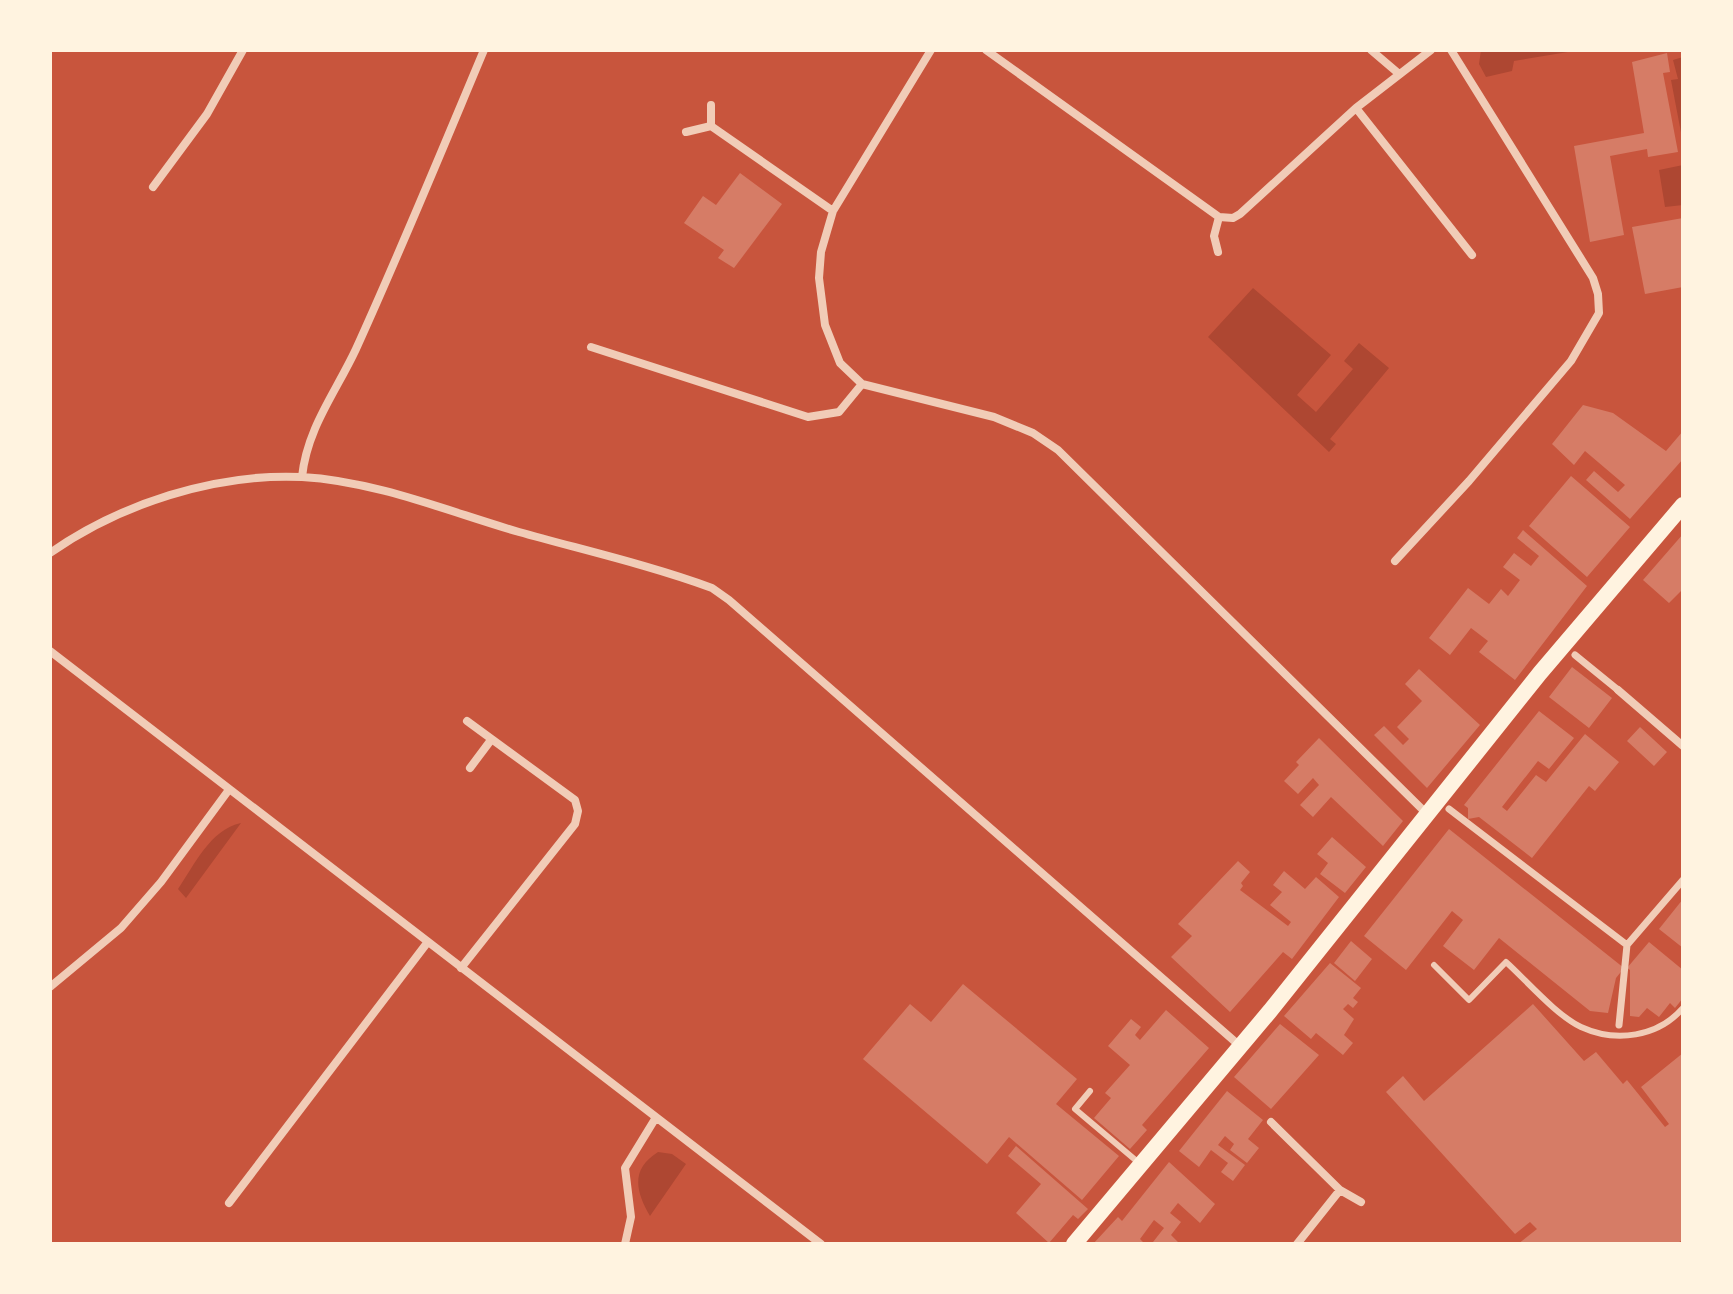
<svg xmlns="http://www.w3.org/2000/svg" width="1733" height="1294" viewBox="0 0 1733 1294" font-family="Arial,sans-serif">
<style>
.green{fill:#ae4732}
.building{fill:#d67c66}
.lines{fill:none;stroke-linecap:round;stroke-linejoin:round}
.service{stroke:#f1ccb7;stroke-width:6}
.pedestrian{stroke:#f1ccb7;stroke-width:7}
.minor{stroke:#f1ccb7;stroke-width:8}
.secondary{stroke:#fff3e0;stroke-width:16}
</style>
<rect width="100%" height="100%" fill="#c8553d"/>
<path class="green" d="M 1481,50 L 1580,50 L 1514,61 L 1512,71 L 1486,77 L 1479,64 Z
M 1683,57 L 1683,143 L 1671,80 L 1678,79 L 1673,60 Z
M 1683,165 L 1683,205 L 1665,207 L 1659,170 Z
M 1253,288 L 1331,355 L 1297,395 L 1316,412 L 1353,369 L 1344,361 L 1359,343 L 1389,368 L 1330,439 L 1336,444 L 1329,452 L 1208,337 Z
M 241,823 L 186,898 L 178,889 C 195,864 210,830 241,823 Z
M 658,1152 L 672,1154 L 686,1164 L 650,1216 C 635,1190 631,1169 658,1152 Z"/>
<path class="building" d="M 1667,53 L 1670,72 L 1663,73 L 1678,152 L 1648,157 L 1647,149 L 1610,156 L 1624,235 L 1590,242 L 1574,146 L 1644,133 L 1632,62 Z
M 740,173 L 782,204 L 734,268 L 718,258 L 724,250 L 684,223 L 703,196 L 716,205 Z
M 1683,218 L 1683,287 L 1645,294 L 1632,227 Z
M 1583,405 L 1613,413 L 1666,451 L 1683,431 L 1683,459 L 1630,519 L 1586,480 L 1594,471 L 1618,492 L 1625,485 L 1585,451 L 1574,465 L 1552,444 Z
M 1571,476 L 1630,527 L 1587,577 L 1529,526 Z
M 1523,530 L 1587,586 L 1515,680 L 1479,652 L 1488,641 L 1471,628 L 1450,655 L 1429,638 L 1468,588 L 1489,604 L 1501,589 L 1508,596 L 1520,580 L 1503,567 L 1514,553 L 1531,566 L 1539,556 L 1517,538 Z
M 1683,534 L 1683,589 L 1669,603 L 1643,580 Z
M 1572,667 L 1612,698 L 1589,728 L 1549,697 Z
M 1419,669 L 1480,725 L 1427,788 L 1374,735 L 1384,726 L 1403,745 L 1409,739 L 1397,727 L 1422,701 L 1405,684 Z
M 1539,711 L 1574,738 L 1549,769 L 1538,761 L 1502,807 L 1507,811 L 1536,775 L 1546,782 L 1585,734 L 1619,762 L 1595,791 L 1589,786 L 1532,858 L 1479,817 L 1468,819 L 1468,808 L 1464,805 Z
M 1640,727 L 1667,752 L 1654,766 L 1627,741 Z
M 1319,738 L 1403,821 L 1383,846 L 1331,797 L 1313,817 L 1300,805 L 1319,785 L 1313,778 L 1298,794 L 1284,781 L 1299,765 L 1296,762 Z
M 1449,829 L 1624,968 L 1616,978 L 1608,1013 L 1590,1011 L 1499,938 L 1474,970 L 1443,946 L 1463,920 L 1452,911 L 1406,970 L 1364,936 Z
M 1332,837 L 1366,867 L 1345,893 L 1320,874 L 1328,863 L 1317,854 Z
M 1238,861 L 1250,872 L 1241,883 L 1243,886 L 1240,890 L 1288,926 L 1291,922 L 1270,905 L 1282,892 L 1273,885 L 1284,871 L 1305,889 L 1316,877 L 1339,897 L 1292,959 L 1283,952 L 1230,1012 L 1171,957 L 1192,936 L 1178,924 Z
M 1683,899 L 1683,948 L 1659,929 Z
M 1351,941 L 1372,959 L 1355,981 L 1334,963 Z
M 1649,942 L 1683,970 L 1683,998 L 1675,1008 L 1670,1003 L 1659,1017 L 1647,1008 L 1639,1017 L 1630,1016 L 1630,970 L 1627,968 Z
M 1330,963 L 1361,988 L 1353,998 L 1358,1002 L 1353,1008 L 1348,1004 L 1343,1009 L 1354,1019 L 1344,1035 L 1353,1043 L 1343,1055 L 1316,1033 L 1311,1039 L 1284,1016 Z
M 963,984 L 1077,1079 L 1056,1104 L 1119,1156 L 1082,1200 L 1009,1137 L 987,1164 L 863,1059 L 910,1004 L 931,1022 Z
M 1533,1004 L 1584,1061 L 1596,1052 L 1623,1084 L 1627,1080 L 1665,1127 L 1669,1124 L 1641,1087 L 1683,1053 L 1683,1239 L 1677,1244 L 1518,1244 L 1537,1229 L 1530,1222 L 1515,1234 L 1386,1092 L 1403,1076 L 1424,1101 Z
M 1166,1010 L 1209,1048 L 1142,1125 L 1147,1130 L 1130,1149 L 1094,1118 L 1111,1098 L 1105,1093 L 1130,1065 L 1108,1046 L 1131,1019 L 1141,1027 L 1135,1035 L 1140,1040 Z
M 1280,1024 L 1319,1055 L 1271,1109 L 1234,1077 Z
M 1227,1091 L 1263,1120 L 1248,1139 L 1259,1148 L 1247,1163 L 1230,1150 L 1234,1144 L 1225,1136 L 1218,1145 L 1245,1165 L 1233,1181 L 1221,1172 L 1228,1163 L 1211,1150 L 1199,1167 L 1179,1151 Z
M 1016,1146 L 1088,1209 L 1078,1219 L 1073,1215 L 1049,1243 L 1016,1213 L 1041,1184 L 1008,1156 Z
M 1169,1162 L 1215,1204 L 1200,1223 L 1178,1203 L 1170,1213 L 1181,1222 L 1171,1235 L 1180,1244 L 1153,1242 L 1164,1228 L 1154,1220 L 1140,1239 L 1145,1244 L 1093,1244 L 1118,1217 L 1122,1221 Z"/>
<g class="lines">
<path class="service" d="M 1434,965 L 1469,1000 L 1506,962 C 1526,980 1557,1016 1581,1027 C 1616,1043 1658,1037 1683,1008
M 1090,1091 L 1075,1109 L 1139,1163"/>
<path class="pedestrian" d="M 1575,655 L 1618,690
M 1449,809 L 1627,945 L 1683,880
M 1619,1025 L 1627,945"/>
<path class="minor" d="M 931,50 L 833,211 L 821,252 L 819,278 L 825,325 L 840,363 L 862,384 L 994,417 L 1033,433 L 1058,450 L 1427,814
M 986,50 L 1219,217 L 1214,236 L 1218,252
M 1371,50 L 1398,73
M 711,105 L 711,126
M 1356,108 L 1472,255
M 686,132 L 711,126 L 833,211
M 153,187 L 207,114 L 243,50
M 1219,217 L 1233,218 L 1240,214 L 1356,108 L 1431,50
M 591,347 L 808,417 L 839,412 L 862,384
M 302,477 C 307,428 336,392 356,349 C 401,250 442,150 484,50
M 50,553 C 120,504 215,473 302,477 C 375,481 450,512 519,532 C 583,550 649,565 712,588 L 729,600 L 1240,1046
M 1395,561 L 1469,481 L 1571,361 L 1599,313 L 1598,294 L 1593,278 L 1451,50
M 50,651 L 821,1244
M 1618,690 L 1683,746
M 470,768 L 491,740
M 461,968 L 575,824 L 578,811 L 575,800 L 467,721
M 50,987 L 121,928 L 161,882 L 228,791
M 1271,1122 L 1340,1190 L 1361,1202
M 229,1203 L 427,943
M 625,1244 L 631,1217 L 625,1168 L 655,1119
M 1297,1244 L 1340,1190"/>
<path class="secondary" d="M 1074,1244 L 1270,1011 L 1540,673 L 1683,505"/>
</g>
<rect width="1733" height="1294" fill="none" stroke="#fff3e0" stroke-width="104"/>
</svg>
